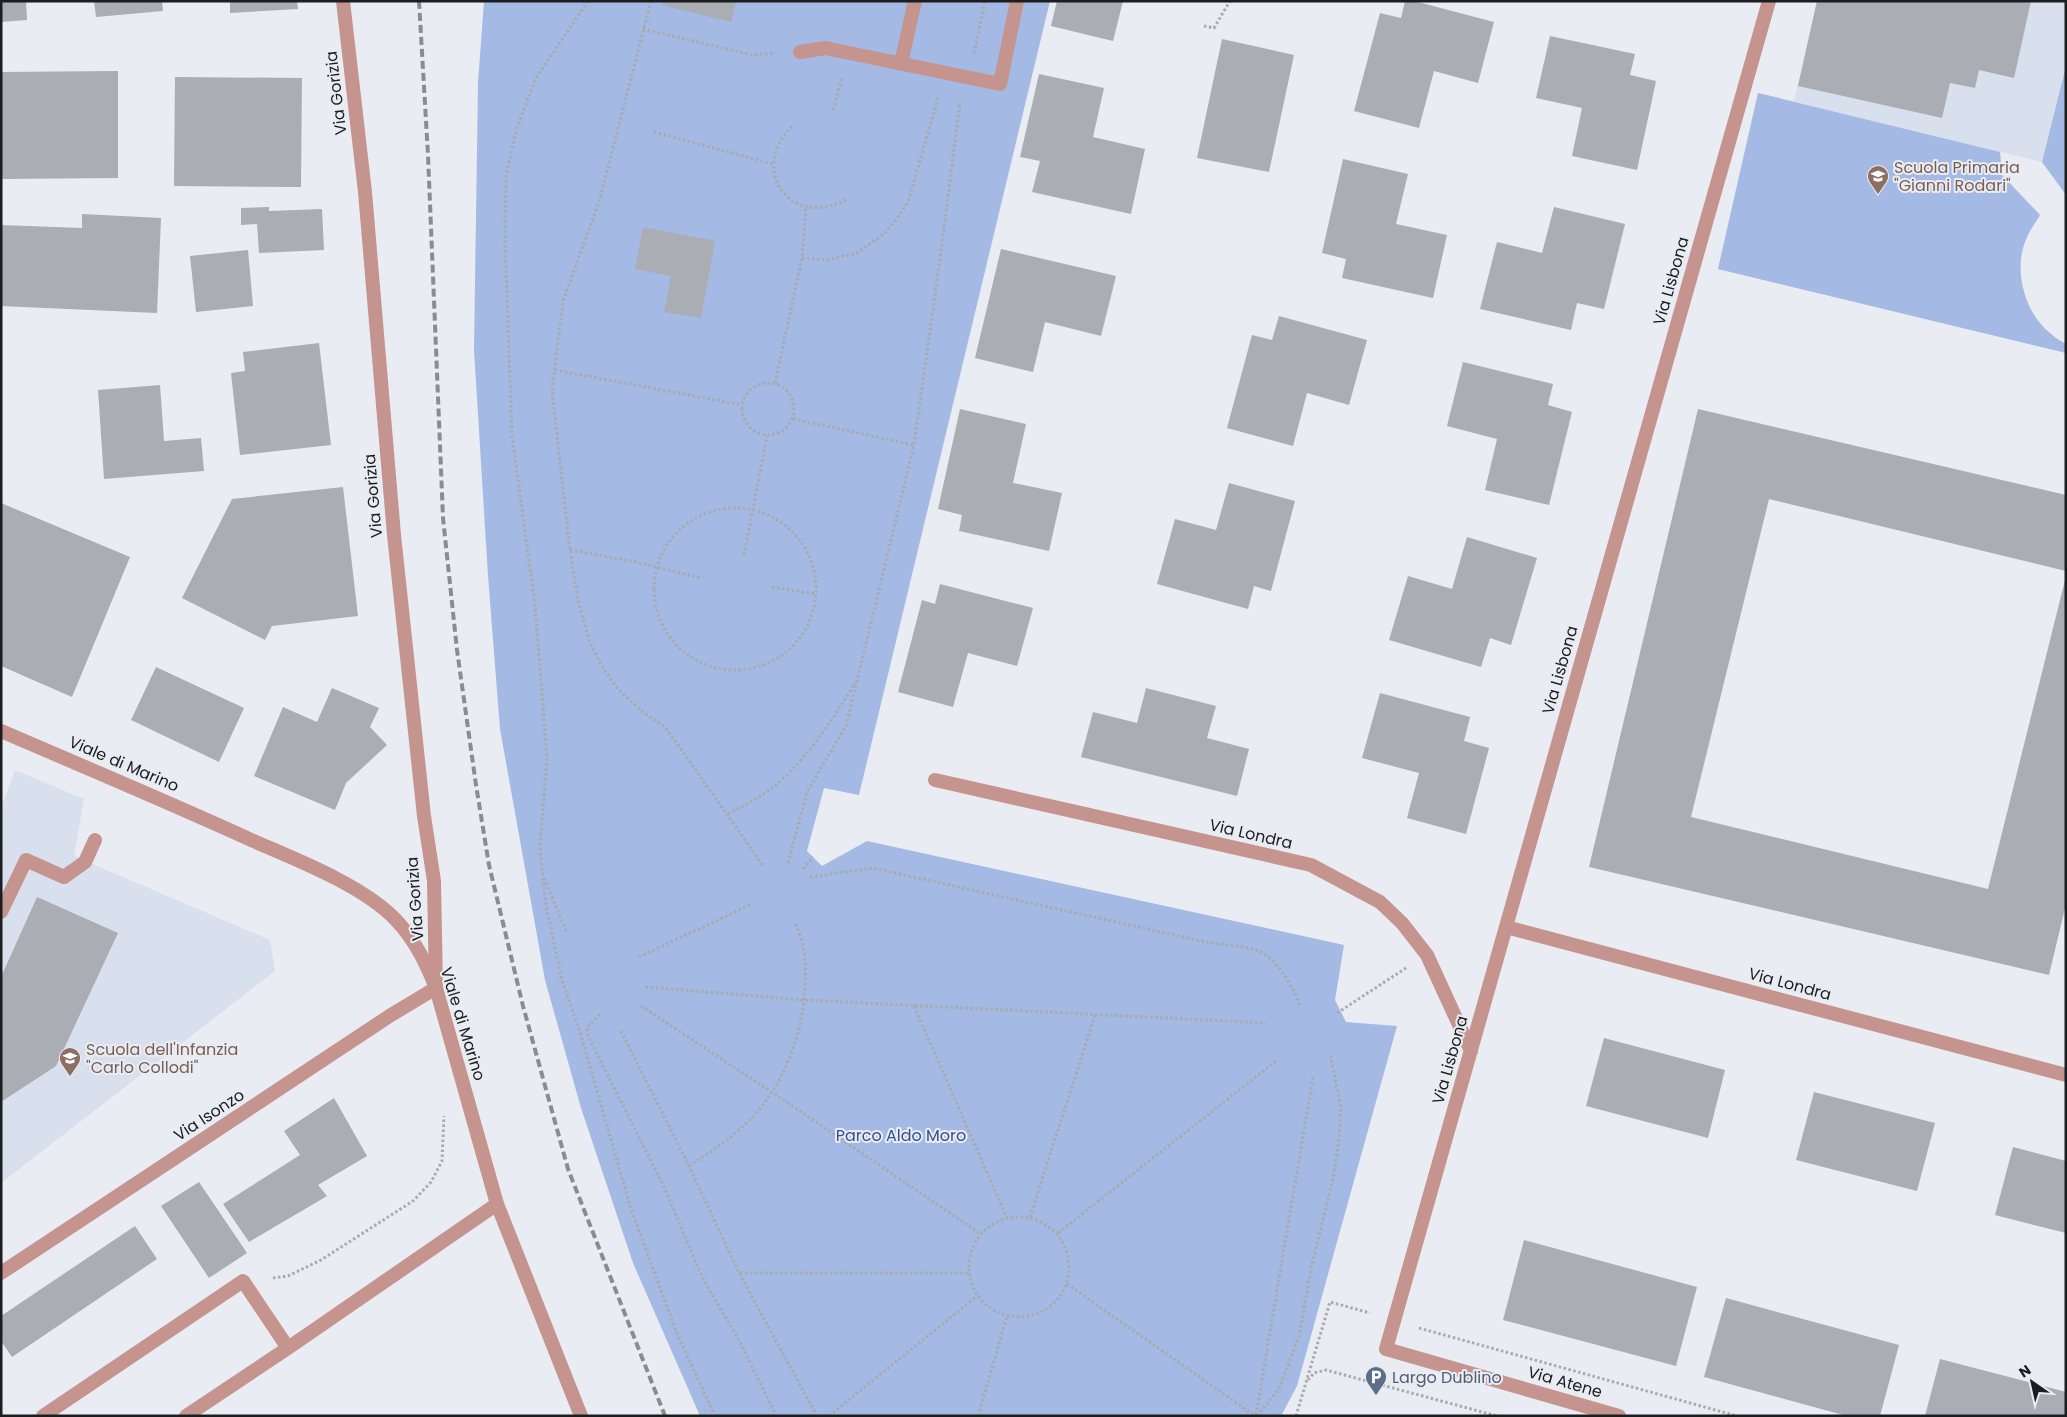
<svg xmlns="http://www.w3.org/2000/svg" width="2067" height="1417" viewBox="0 0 2067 1417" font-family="Poppins,sans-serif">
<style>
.built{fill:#d9e0ed}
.green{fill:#a4b9e4}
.building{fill:#aaadb3}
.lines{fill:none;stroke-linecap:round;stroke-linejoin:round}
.path{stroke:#a8aaaf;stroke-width:3;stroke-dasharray:2.5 2.5;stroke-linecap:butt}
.service{stroke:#c6948e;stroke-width:14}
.minor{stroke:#c6948e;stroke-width:14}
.tertiary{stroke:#c6948e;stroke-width:14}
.rail{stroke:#8a8c90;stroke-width:4;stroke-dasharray:8 4;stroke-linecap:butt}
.labels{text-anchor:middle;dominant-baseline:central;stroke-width:4;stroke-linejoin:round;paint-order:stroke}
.street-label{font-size:16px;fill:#1c1d1f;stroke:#e9ecf2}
.education-label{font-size:16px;fill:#785e54;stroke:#e9ecf2;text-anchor:start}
.park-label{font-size:16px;fill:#334f8e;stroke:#e9ecf2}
.service-label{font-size:16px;fill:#4e5e75;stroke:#e9ecf2;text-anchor:start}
</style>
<rect width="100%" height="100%" fill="#e9ecf2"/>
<path class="built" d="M 1817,1 L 2066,1 L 2066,66 L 2042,162 L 2000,152 L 2002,175 L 2040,215 L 2027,236 L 2021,257 L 2021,279 L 2028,306 L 2048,333 L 2066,344 L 2066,353 L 1718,269 L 1758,93 L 1794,101 Z
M 15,770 L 84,799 L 74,856 L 270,940 L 275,971 L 1,1183 L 1,808 Z"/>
<path class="green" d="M 484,1 L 1050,1 L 859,795 L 824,788 L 807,851 L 822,866 L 867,841 L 1344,945 L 1335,1000 L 1346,1022 L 1397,1026 L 1297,1386 L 1281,1416 L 700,1416 L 633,1263 L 581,1108 L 545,980 L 500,729 L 488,576 L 474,350 L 478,83 Z
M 2066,66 L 2066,195 L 2042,162 Z
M 1758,93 L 2000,152 L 2002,175 L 2040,215 C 2036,222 2031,228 2028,235 C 2012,265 2023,312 2050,333 C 2054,337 2060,341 2066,344 L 2066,353 L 1718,269 Z"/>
<path class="building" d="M 1,1 L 26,1 L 27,20 L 1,22 Z
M 94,1 L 162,1 L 163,11 L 96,17 Z
M 230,1 L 297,1 L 298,9 L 230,13 Z
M 663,1 L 736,1 L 731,22 L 662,5 Z
M 1057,1 L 1123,1 L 1113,41 L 1051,26 Z
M 1405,1 L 1414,1 L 1494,22 L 1478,83 L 1434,71 L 1419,128 L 1354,111 L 1380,13 L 1401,18 Z
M 1817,1 L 2031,1 L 2014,78 L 1979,70 L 1975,88 L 1950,83 L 1942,118 L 1798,86 Z
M 1550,36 L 1635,54 L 1630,75 L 1656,81 L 1637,170 L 1572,156 L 1582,108 L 1536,98 Z
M 1222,39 L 1294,55 L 1269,172 L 1197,158 Z
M 118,71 L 118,178 L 1,179 L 1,72 Z
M 1039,74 L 1104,88 L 1093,137 L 1145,149 L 1131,214 L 1032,192 L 1040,161 L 1020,157 Z
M 175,77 L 302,78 L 301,187 L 174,186 Z
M 1343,159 L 1408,174 L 1396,224 L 1447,235 L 1433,298 L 1342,278 L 1346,259 L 1322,253 Z
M 269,207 L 269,211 L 322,209 L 324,250 L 259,253 L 257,224 L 241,225 L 241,208 Z
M 1554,207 L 1625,224 L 1604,309 L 1577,303 L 1571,330 L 1480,309 L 1497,242 L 1542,253 Z
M 82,214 L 161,218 L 157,313 L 1,306 L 1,225 L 82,228 Z
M 643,227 L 715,241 L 701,318 L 664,312 L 671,276 L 635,269 Z
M 1001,249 L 1116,276 L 1101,336 L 1045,322 L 1033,372 L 975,358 Z
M 248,250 L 253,306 L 196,312 L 190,256 Z
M 1279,316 L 1367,340 L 1349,405 L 1307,393 L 1293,446 L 1227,428 L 1252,335 L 1272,340 Z
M 319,343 L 331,445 L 240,455 L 231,373 L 245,371 L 243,352 Z
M 1463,362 L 1553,384 L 1548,405 L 1572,412 L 1549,505 L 1485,490 L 1497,439 L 1447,426 Z
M 160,385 L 164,441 L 201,438 L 204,471 L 104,479 L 98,390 Z
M 960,409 L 1026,424 L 1013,483 L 1062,493 L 1049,551 L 959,531 L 962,515 L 938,509 Z
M 1698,409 L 2066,495 L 2066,571 L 1769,499 L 1691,817 L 1988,889 L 2066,576 L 2066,904 L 2049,975 L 1589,867 Z
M 1229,483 L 1295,501 L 1271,591 L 1254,586 L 1248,609 L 1157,584 L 1175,519 L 1216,530 Z
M 343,487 L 358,616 L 272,626 L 265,640 L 182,598 L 232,499 Z
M 1,503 L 130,557 L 72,697 L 1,666 Z
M 1467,537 L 1537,558 L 1511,645 L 1490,638 L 1481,667 L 1389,640 L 1408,576 L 1452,589 Z
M 940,584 L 1033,608 L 1017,666 L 968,653 L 953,707 L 898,692 L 922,600 L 935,604 Z
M 156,667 L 244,708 L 219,762 L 131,720 Z
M 332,688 L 379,708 L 370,727 L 387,745 L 346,783 L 335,810 L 254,776 L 283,707 L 317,722 Z
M 1146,688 L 1216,706 L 1207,738 L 1249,749 L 1237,796 L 1081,757 L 1093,712 L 1137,723 Z
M 1380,693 L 1470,717 L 1464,741 L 1489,748 L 1466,834 L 1407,818 L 1419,773 L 1362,758 Z
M 37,897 L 118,933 L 56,1066 L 1,1102 L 1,977 Z
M 1604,1038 L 1725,1070 L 1708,1138 L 1586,1106 Z
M 1814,1092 L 1935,1123 L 1917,1191 L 1796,1160 Z
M 334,1098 L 367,1156 L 318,1185 L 327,1196 L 249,1242 L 223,1204 L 300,1155 L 284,1131 Z
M 2013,1147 L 2066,1161 L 2066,1233 L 1995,1215 Z
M 199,1182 L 247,1253 L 209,1278 L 161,1206 Z
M 135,1226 L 157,1259 L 12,1357 L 1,1341 L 1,1316 Z
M 1524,1240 L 1697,1287 L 1676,1366 L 1503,1320 Z
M 1726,1298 L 1899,1345 L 1880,1416 L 1847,1416 L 1704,1377 Z
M 1940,1359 L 2066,1392 L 2066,1416 L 1925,1416 Z"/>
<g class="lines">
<path class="path" d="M 588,1 L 536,78 L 517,128 L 506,175 L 505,242 L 512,436 L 535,605 L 547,758 L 540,848 L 546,905 L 561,977 L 580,1032 L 631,1209 L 676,1331 L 715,1416
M 651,1 L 599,202 L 563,301 L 552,391 L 570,550 L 578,601 L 590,643 L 604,670 L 619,690 L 643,712 L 666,728 L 764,867
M 1204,26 L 1214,28 L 1230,1
M 643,29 L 752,55 L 775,53
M 974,53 L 985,1
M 833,110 L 842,77
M 792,126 C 747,171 792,230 847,199
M 654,132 L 773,164
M 802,258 L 827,260 L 857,253 L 884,234 L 896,220 L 908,202 L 938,98
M 555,370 L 742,405
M742 409a26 26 0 1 1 52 0a26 26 0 1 1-52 0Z
M 775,383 L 802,258 L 806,207
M 793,419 L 914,445
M654 589a81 81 0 1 1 162 0a81 81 0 1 1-162 0Z
M 570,550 L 636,562 L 701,578
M 744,555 L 767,436
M 772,587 L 817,594
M 728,814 C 741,807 754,801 765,793 C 801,769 833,719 855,683
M 788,863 L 807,792 L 846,726 L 914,445 L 938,274 L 960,103
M 803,869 L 813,857
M 810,877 L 873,868 L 1206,942 C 1222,945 1240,945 1256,950 C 1276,956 1295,989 1300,1007
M 544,878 L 567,933
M 639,957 L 752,904
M 646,987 L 805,1000 L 1266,1023
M 641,1006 L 773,1093 L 981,1234
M 914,1006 L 1007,1218
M 1337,1013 L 1406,968
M 600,1014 L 587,1027 L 588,1036 L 664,1187 L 703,1279 L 740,1342 L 776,1416
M 621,1031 L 689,1166 L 739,1273 L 817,1416
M 689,1166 C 707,1154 725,1143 741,1128 C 788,1087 809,1020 805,959 C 805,947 799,934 796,923
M969 1267a50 50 0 1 1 100 0a50 50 0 1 1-100 0Z
M 1030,1217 L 1095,1015
M 1058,1233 L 1276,1061
M 740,1273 L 969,1273
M 273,1278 L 288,1276 L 321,1260 L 413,1201 L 431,1182 L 442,1161 L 444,1116
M 1067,1284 L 1255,1416
M 1419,1328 L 1737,1416
M 1308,1380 L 1314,1373 L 1326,1370 L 1497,1416
M 1256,1415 L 1313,1077
M 829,1416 L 977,1296
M 978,1416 L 1007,1316
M 1257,1416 L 1279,1389 L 1299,1336 L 1312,1264 L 1333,1179 L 1339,1139 L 1341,1108 L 1330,1053
M 1296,1416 L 1330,1302 L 1370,1313"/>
<path class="service" d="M 800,52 L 825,48 L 1000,84 L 1017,1
M 901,63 L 915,1
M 1,912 L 26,860 L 64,877 L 85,862 L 95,840
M 43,1416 L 243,1281 L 288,1348
M 186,1416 L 288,1348 L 497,1204"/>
<path class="minor" d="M 935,780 L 1311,865 L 1380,902 L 1402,923 L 1427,955 L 1471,1051
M 1506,927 L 2066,1075
M 1,1273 L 391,1015 L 436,988 L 434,881 L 424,816 L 394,535 L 365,192 L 343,1
M 1619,1416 L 1386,1349 L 1769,1"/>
<path class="tertiary" d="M 1,731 C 87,768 173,804 258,843 C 300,861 365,887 396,920 C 415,940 426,963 436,988 L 497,1204 L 581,1416"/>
<path class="rail" d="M 419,1 L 428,155 L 443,518 L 457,650 L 476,785 L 489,865 L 523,1006 L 568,1169 L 665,1416"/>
</g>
<defs>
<g id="school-pin" transform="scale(1.125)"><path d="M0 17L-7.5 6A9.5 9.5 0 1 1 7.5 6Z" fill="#8d6e63" stroke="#e9ecf2"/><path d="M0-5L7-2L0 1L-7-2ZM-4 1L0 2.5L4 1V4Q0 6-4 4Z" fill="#fff"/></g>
<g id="parking-pin" transform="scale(1.125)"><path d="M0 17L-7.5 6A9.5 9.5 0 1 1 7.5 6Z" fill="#5c6f8a" stroke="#e9ecf2"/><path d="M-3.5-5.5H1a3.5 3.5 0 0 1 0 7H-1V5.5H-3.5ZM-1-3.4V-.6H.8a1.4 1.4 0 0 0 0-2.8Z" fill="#fff"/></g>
</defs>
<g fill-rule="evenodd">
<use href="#school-pin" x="1878" y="176"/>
<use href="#school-pin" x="70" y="1058"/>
<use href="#parking-pin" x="1376" y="1377"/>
</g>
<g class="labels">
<g class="street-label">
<text transform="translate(336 93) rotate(-97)">Via Gorizia</text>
<text transform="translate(1671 281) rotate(-74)">Via Lisbona</text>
<text transform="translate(373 496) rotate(-95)">Via Gorizia</text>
<text transform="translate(1560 670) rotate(-74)">Via Lisbona</text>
<text transform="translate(124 764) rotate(23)">Viale di Marino</text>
<text transform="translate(1251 834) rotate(13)">Via Londra</text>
<text transform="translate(415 899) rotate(-94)">Via Gorizia</text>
<text transform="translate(1790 984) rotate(15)">Via Londra</text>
<text transform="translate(463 1024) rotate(73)">Viale di Marino</text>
<text transform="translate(1450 1060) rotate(-74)">Via Lisbona</text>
<text transform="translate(209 1115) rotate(-33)">Via Isonzo</text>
<text transform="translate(1565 1382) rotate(16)">Via Atene</text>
</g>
<g class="education-label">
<text x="1894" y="167">Scuola Primaria<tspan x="1894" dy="18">"Gianni Rodari"</tspan></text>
<text x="86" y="1049">Scuola dell'Infanzia<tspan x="86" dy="18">"Carlo Collodi"</tspan></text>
</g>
<g class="park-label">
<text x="901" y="1135">Parco Aldo Moro</text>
</g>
<g class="service-label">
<text x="1392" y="1377">Largo Dublino</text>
</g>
</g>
<rect width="2067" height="1417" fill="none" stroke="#1c1d1f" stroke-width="5"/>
<g transform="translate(2032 1382) rotate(326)" stroke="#e9ecf2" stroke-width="4" paint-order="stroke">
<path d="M0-4L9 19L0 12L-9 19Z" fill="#1c1d1f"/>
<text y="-8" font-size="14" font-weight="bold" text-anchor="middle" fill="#1c1d1f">N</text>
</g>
</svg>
